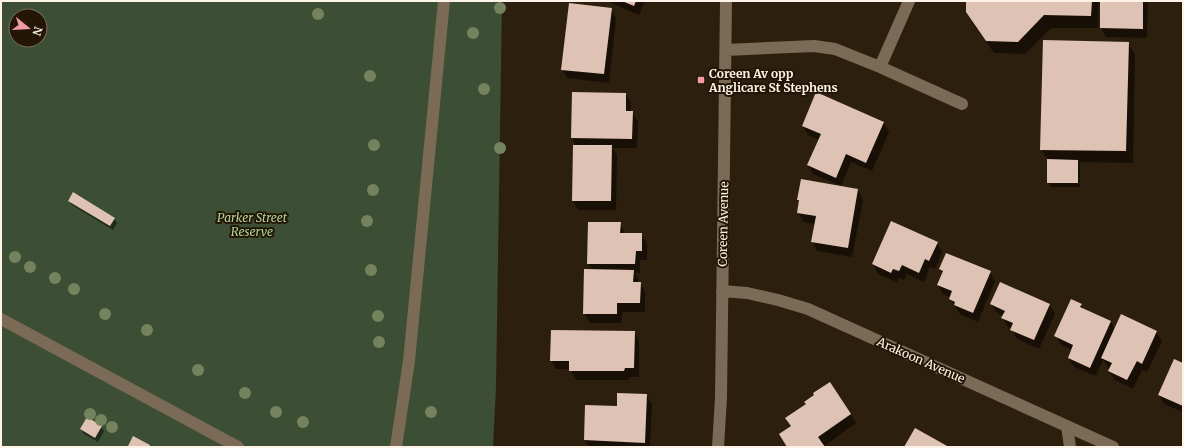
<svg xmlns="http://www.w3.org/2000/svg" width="1184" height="448" viewBox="0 0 1184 448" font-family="Merriweather,serif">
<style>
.green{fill:#3c4e34;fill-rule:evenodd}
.shadow{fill:#0007}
.building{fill:#dec2b4}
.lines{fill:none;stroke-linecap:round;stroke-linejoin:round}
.minor{stroke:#7b6a55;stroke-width:12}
.tree{fill:#74835d}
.poi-dot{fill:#f39aa8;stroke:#231604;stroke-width:1.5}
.labels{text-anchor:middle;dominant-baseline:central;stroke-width:4;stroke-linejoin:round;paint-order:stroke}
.poi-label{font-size:12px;font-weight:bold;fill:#fdf3e8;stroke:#231604;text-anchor:start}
.park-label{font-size:12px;font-style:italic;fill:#afd59f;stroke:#231604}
.street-label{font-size:12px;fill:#fdf3e8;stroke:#231604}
</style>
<rect width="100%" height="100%" fill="#2d1f0d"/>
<path class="green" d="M 1,1 L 502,1 L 496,387 L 493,447 L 1,447 ZM 16,16 L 40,16 L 40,40 L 16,40 Z"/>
<path class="shadow" d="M 607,1 L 645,1 L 639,15 Z
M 967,1 L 1099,1 L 1098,28 L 1051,28 L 1025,54 L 994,53 L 974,25 L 967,12 Z
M 1101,1 L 1148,1 L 1147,38 L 1106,37 L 1101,28 Z
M 611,9 L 616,18 L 609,83 L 567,78 L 562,69 Z
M 1128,43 L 1135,55 L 1133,163 L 1079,162 L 1080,165 L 1080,187 L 1051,187 L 1048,182 L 1048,161 L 1041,149 Z
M 626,94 L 631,103 L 631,112 L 632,112 L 638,121 L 637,148 L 612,148 L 617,155 L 616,210 L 578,210 L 573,201 L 576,146 L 572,138 Z
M 884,123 L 889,132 L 872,171 L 851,162 L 841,186 L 813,174 L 808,165 L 819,140 L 808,135 L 803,126 Z
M 858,190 L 863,200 L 852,257 L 817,251 L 812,241 L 815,224 L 804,222 L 798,213 L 800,203 L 798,200 Z
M 69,201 L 114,218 L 117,223 L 113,230 L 72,205 Z
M 620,223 L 625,234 L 641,234 L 647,243 L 647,260 L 640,260 L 640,273 L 635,273 L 639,280 L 638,283 L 640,283 L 645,292 L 645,312 L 622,312 L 621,323 L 590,323 L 584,314 L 592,270 L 588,264 Z
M 937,243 L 942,252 L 935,269 L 930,267 L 924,282 L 907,274 L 904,280 L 898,278 L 897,282 L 878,274 L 873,264 Z
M 940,269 L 990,272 L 995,281 L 978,322 L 960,314 L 950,299 L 951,297 L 943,294 L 938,285 L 943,274 Z
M 991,304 L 1050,305 L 1055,314 L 1039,349 L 1017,339 L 1012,329 L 1008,327 L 1003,318 L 1003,316 L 997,313 Z
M 1081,305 L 1084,310 L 1111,322 L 1115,330 L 1156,332 L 1162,341 L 1147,372 L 1142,370 L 1133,389 L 1115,380 L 1109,371 L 1111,369 L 1108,367 L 1103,360 L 1096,376 L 1074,367 L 1069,358 L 1072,350 L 1061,345 L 1056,336 Z
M 634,332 L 639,341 L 639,377 L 629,377 L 629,380 L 576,380 L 570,369 L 556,369 L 551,360 Z
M 1183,364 L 1183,412 L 1164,404 L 1159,395 Z
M 646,395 L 652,404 L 650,447 L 589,447 L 585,440 L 618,407 Z
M 851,414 L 856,423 L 823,447 L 787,447 Z
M 101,427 L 104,431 L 98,442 L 84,434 L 81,429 Z"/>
<path class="building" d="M 622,1 L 636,1 L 634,6 Z
M 966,1 L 1092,1 L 1091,16 L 1044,15 L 1018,42 L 986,41 L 966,12 Z
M 1100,1 L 1143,1 L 1143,29 L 1100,28 Z
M 569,3 L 612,8 L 604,74 L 561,70 Z
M 1043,40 L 1129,42 L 1126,151 L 1040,150 Z
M 572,92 L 626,93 L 626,111 L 633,111 L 632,139 L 571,138 Z
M 816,92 L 884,122 L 866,163 L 846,154 L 836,178 L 807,165 L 821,134 L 802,126 Z
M 573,145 L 612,145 L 611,201 L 572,201 Z
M 1047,159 L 1078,160 L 1078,183 L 1047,183 Z
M 801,179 L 858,189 L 848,248 L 811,242 L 816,216 L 797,213 L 799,200 L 797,200 Z
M 73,192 L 115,218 L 110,226 L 68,201 Z
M 891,221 L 938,242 L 929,261 L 925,259 L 919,273 L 902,265 L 899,271 L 893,269 L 891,273 L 872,264 Z
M 588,222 L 621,222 L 620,233 L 642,233 L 642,251 L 636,251 L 635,264 L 587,264 Z
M 946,253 L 991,271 L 973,313 L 954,305 L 955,302 L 949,299 L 952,291 L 937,285 L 943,271 L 939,269 Z
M 584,269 L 634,270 L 633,282 L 641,282 L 640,303 L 617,303 L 617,314 L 583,314 Z
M 1000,282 L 1050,304 L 1034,340 L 1010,330 L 1013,323 L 1001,318 L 1005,311 L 990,304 Z
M 1071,299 L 1082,304 L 1080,307 L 1111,321 L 1090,368 L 1068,358 L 1073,345 L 1054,336 Z
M 1121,314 L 1157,331 L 1142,364 L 1137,361 L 1127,380 L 1108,371 L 1112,363 L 1101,358 Z
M 551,330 L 635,331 L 634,368 L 625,368 L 624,371 L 569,371 L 569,361 L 550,361 Z
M 1174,359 L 1183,363 L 1183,406 L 1158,395 Z
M 830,382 L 851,414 L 818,437 L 825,447 L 787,447 L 779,434 L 791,426 L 785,418 L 806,404 L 804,402 L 814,395 L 813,393 Z
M 617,393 L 647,394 L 645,443 L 584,440 L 585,405 L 617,406 Z
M 87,417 L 102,426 L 95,438 L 80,429 Z
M 915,428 L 949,447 L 904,447 Z
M 133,436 L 150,445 L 149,447 L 130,447 L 128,446 Z"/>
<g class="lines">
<path class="minor" d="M 726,50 L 814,46 L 835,49 L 880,67 L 962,104
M 880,67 L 909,1
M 722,291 L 747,293 L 778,300 L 808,309 L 1113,447
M 1,319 L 238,447
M 1067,426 L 1070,447
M 396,447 L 409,361 L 444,1
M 718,447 L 721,398 L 726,1"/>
</g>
<g class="tree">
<circle cx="500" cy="8" r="6"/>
<circle cx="318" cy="14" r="6"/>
<circle cx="473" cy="33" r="6"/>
<circle cx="370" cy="76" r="6"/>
<circle cx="484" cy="89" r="6"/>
<circle cx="374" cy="145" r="6"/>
<circle cx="500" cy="148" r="6"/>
<circle cx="373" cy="190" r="6"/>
<circle cx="367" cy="221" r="6"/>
<circle cx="15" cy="257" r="6"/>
<circle cx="30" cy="267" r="6"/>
<circle cx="371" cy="270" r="6"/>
<circle cx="55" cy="278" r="6"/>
<circle cx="74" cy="289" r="6"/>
<circle cx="105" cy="314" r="6"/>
<circle cx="378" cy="316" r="6"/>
<circle cx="147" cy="330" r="6"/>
<circle cx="379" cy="342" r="6"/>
<circle cx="198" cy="370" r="6"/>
<circle cx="245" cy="393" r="6"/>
<circle cx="276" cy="412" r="6"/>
<circle cx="431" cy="412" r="6"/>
<circle cx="90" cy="414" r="6"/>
<circle cx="101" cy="420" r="6"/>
<circle cx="303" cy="422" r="6"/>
<circle cx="112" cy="427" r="6"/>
</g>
<rect class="poi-dot" x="697" y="76" width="8" height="8" rx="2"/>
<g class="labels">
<g class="poi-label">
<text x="709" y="73">Coreen Av opp<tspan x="709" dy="14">Anglicare St Stephens</tspan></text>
</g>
<g class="park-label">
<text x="252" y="217">Parker Street<tspan x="252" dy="14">Reserve</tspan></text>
</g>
<g class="street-label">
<text transform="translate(723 224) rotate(-89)">Coreen Avenue</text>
<text transform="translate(921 360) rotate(24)">Arakoon Avenue</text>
</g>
</g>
<rect width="1184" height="448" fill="none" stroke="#fdf3e8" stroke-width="4"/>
<g transform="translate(28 28) rotate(108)"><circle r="19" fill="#231604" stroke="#7a6e5f"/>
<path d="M0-3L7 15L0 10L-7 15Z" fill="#f39aa8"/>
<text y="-6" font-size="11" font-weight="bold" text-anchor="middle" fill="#fdf3e8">N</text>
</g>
</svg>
